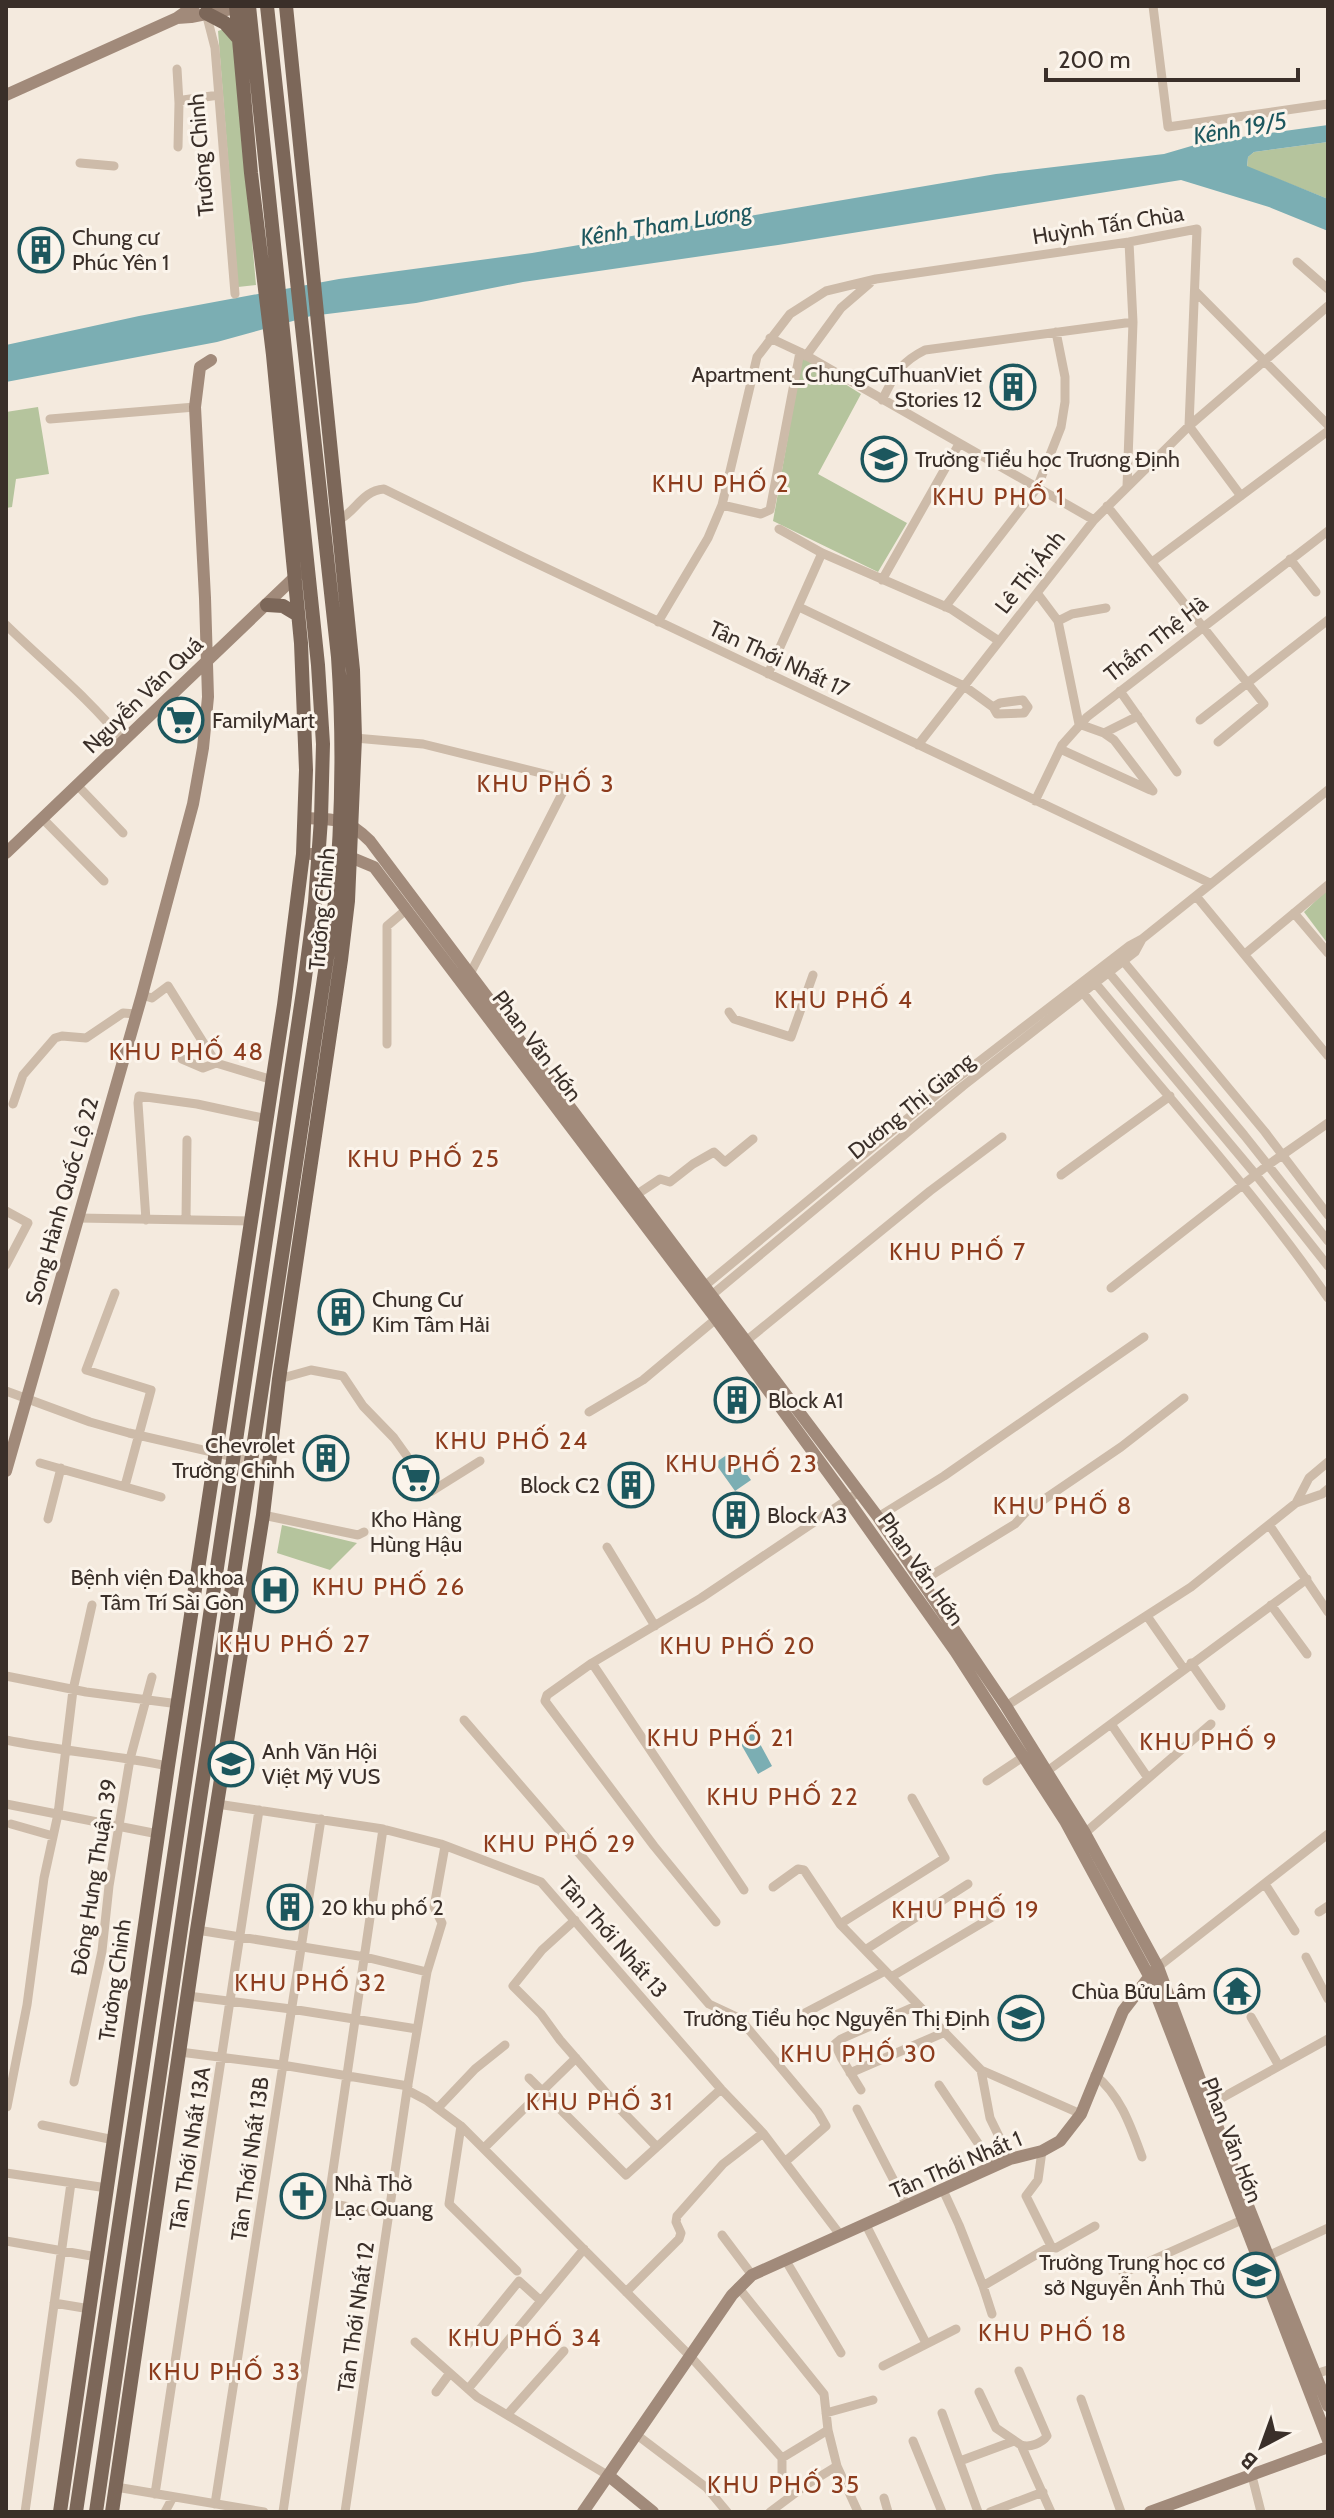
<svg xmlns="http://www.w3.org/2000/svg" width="1334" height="2518" viewBox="0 0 1334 2518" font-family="Cabin,sans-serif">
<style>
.green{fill:#b5c49d}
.water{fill:#7baeb3}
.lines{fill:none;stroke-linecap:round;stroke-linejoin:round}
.street{stroke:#cdbba9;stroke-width:9}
.secondary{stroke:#a18a7a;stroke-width:12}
.primary{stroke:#7c6759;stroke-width:14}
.labels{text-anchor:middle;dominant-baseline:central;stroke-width:6;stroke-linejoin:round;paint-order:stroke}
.street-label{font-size:22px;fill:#3a2f29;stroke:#fbf4eb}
.poi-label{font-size:22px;fill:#3a2f29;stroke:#fbf4eb;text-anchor:start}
.water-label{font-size:24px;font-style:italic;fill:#1c575e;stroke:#fbf4eb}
.neighbourhood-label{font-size:24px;letter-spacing:2px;fill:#8d3c1d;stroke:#fbf4eb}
</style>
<rect width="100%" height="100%" fill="#f4eade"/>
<path class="green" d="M 224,29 L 234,39 L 256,285 L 238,287 L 218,31 Z
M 1328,142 L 1328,199 L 1247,167 L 1248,157 L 1254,152 Z
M 802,357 L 861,394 L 818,474 L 907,523 L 878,572 L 773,521 Z
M 38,407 L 49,474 L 16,479 L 12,507 L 6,508 L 6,412 Z
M 1328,889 L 1328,944 L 1304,912 Z
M 282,1525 L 357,1543 L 330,1570 L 277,1553 Z"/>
<path class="water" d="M 1328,125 L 1328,142 L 1254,152 L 1248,157 L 1247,166 L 1328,199 L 1328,231 L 1269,207 L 1181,180 L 778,245 L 523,282 L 416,303 L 311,316 L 217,342 L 6,382 L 6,345 L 139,316 L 339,279 L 532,253 L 996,174 L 1164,154 L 1205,142 Z
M 731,1452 L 751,1480 L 735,1491 L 715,1463 Z
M 753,1731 L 772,1766 L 758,1774 L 738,1739 Z"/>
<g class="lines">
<path class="street" d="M 1153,6 L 1168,127 L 1328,104
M 206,13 L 215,48 L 235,294
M 177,69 L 179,103
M 178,147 L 179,103 L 183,100 L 219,95
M 80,163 L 114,166
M 1297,262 L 1328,289
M 1196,292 L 1328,425
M 770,338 L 800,352 L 1094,520
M 806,356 L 841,308 L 870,283
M 882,400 C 895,375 899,363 925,350 L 1133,322
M 50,419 L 195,407
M 1127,487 L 1133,322 L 1129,242
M 722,505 L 761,514 L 770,510 L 800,352
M 1107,506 L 1264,704 L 1218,742
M 339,520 C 357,510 362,491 384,489 L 525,558 L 1210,883
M 779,529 L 822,553 L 951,609 L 999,641
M 1290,559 L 1316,592
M 1152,562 L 1328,431
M 882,580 L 959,444
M 1037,593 L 1058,621 L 1079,724 L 1104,733 L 1114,740 L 1153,791
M 799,607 L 964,686 L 993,707 L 997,714 L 1024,713 L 1028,707 L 1023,700 L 1000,703 L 993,707
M 945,607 L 1037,488 L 1061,427 L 1065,402 L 1065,377 L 1056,332
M 1058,621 L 1072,614 L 1106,608
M 658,622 L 708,538 L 722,505 L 757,357 L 790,314 L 826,291 L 876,279 L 1129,242 L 1197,229 L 1189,426 L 1241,496
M 6,625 C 46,664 89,698 124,742
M 768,674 L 822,553
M 1120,691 L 1177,772
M 1200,720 L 1328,620
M 1104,733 L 1138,716
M 355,738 L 423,744 L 569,780 L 470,974
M 918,745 L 1094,520 L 1189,426 L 1328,306
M 1060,749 L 1150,790
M 78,786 L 123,833
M 1035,801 L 1062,745 L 1087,717 L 1328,531
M 43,819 L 104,881
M 1196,896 L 1328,1056
M 1294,913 L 1328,953
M 1245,954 L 1328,885
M 1119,956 L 1265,1132 L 1328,1215
M 1105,968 L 1244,1135 L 1328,1241
M 1091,978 L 1256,1175 L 1328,1266
M 1080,989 C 1162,1092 1253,1189 1328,1298
M 142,995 L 152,998 L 168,986 L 216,1063
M 729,1012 L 734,1019 L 791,1037 L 813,975
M 387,1044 L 387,926 L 407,909
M 182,1059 L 203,1068 L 216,1063 L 273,1080
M 13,1104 L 23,1075 L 55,1038 L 62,1036 L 86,1038 L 123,1013 L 136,1014
M 1061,1175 L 1170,1096
M 636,1195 L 660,1179 L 670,1182 L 693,1164 L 714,1152 L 725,1162 L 753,1139
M 6,1211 L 28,1223 L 6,1265
M 78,1218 L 252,1221
M 186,1219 L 187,1140
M 146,1220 L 138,1103 L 139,1096 L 197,1104 L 267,1119
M 702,1288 L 942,1090 L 1129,946 L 1142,939 L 1328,790
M 1111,1288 L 1268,1165 L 1328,1123
M 115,1293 L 86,1370 L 151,1390 L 125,1486
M 707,1299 L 963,1086 L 1135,952 L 1142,939
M 746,1341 L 930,1191 L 1002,1137
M 279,1379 L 311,1370 L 343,1376 L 363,1406 L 394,1438 L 432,1491 L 480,1461
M 6,1391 L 90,1422 L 129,1433 L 268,1465
M 589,1412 L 643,1380 L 716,1319
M 40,1463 L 161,1497
M 1296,1503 L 1322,1494 L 1328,1489
M 263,1515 L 358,1535 L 364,1532
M 878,1517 L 944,1476 L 1144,1337
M 48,1519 L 61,1468
M 1270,1526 L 1328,1612
M 607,1547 L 655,1626
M 922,1581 L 1015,1524 L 1027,1511 L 1121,1447 L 1184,1398
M 1271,1605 L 1307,1654
M 1147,1616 L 1184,1669
M 592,1663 L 744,1890
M 1191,1663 L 1221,1706
M 6,1676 L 86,1692 L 179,1704
M 1006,1706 L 1191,1587 L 1296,1503 L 1309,1478 L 1328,1462
M 464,1720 L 709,2004 L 739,2018 L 818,2112 L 826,2126 L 786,2161
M 1111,1724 L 1148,1778
M 6,1740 C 60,1751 114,1755 168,1766
M 1046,1772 L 1307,1579
M 987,1781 L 1023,1757
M 6,1804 L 158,1834
M 217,1804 L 383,1829 L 441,1844 L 541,1882 L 721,2089 L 763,2133 L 841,2236
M 11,1824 L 53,1836
M 1085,1833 L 1211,1724
M 1265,1884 L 1295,1931
M 773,1887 L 798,1869 L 804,1870 L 840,1924 L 981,2070 L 1081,2114
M 1319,1912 L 1328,1906
M 575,1920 L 542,1950 L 513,1986 L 541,2014 L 560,2040 L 621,2110 L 656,2146
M 716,1922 L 654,1846 L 545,1701 L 547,1695 L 592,1663 L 701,1598 L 859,1492
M 840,1924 L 945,1858 L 912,1798
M 197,1930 L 365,1957 L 427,1972
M 865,1950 L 968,1884
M 1306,1957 L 1328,1999
M 1158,1967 L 1328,1834
M 891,1977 L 999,1913
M 188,1996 L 291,2009 L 417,2029
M 805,2013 L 885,1971
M 1251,2017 L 1279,2066
M 180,2052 L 282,2065 L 408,2086
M 981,2070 L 990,2118 L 1010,2159
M 850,2073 L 945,2032
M 1095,2075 C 1121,2096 1131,2127 1142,2157
M 529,2078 L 626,2175 L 721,2089
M 74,2082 L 102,1951 L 109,1886 L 130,1759 L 152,1677
M 939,2085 L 994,2167
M 407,2090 L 426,2100 L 461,2126 L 690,2356 L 782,2458
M 861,2090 L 842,2059 L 835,2044 L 841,2039 L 918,2005
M 1209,2105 L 1328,2039
M 7,2107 L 27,2005 L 44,1878 L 58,1814 L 73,1690 L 92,1605
M 438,2108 L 475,2069 L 505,2045
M 857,2109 L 907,2206
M 42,2125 L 114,2140
M 461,2126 L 449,2204 L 517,2271
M 484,2148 L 576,2058
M 1042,2151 L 1038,2180 L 1026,2196 L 1051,2246
M 6,2173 L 107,2188
M 943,2190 L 959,2225 L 983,2286 L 1051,2246 L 1056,2248 L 1095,2226
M 329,2203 L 389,2215
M 866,2225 L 926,2343
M 722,2235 L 752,2275
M 6,2241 L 97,2257
M 1268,2256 L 1328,2228
M 786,2261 L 841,2353
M 1123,2273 L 1242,2220
M 983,2286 L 992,2314
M 738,2287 L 824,2394 L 828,2430 L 837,2466 L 806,2485 L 770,2512
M 626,2292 L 679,2239 L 681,2233 L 676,2222 L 677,2216 L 723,2164 L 763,2133
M 54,2303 L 90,2309
M 415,2342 L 477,2397 L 609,2476
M 468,2344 L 519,2281 L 541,2301
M 883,2366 L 956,2329
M 1019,2371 L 1047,2436 C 1042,2443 1030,2448 1021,2445
M 1315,2374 L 1328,2370
M 468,2389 L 584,2249
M 436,2392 L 450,2373
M 979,2392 L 996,2428 L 1021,2445 L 1051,2512
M 1081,2399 L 1121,2512
M 826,2413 L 873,2400
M 942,2413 L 978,2512
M 507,2415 L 564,2351
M 637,2435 L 707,2488 L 727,2512
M 913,2441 L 942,2512
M 960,2461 L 1014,2441
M 837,2466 L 858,2512
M 1252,2476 L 1261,2512
M 782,2478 L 782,2458 L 828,2430
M 116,2487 L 264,2512
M 155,2494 L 259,1810
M 884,2498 L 888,2512
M 215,2504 L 321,1819
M 25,2512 L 71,2183
M 165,2512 L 173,2497
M 283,2512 L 383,1829
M 345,2512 L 407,2090 L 427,1972 L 442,1923 L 434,1907 L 445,1846
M 990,2512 L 1043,2492"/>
<path class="secondary" d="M 177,18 L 191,17 L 236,8
M 6,95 L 177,18 L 194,6
M 305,818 C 336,819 347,818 370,841 L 878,1517 L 1006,1706 L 1085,1833 L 1158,1967 L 1233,2168 L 1328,2406
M 6,853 L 299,573
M 311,854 L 350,857 L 374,867 L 716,1319 L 848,1500 L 955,1651 L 1065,1821 L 1149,1976 L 1328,2440
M 6,1471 L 142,995 L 193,804 L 203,748 L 208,697 L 205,598 L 195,407 L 200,367 L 211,360
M 609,2476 L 653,2512
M 583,2512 L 732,2295 L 752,2275 L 1010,2159 L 1042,2151 L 1060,2141 L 1081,2114 L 1123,2011 L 1153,1972
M 1150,2512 L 1328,2447"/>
<path class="primary" d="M 206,13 L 225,23 L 240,40
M 267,605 L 283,606 L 298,615
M 60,2512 L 168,1766 L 284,1005 L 303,854 L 306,770 L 301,643 L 273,355 L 251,173 L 236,6
M 76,2512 L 304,985 L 315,902 L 321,819 L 323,744 L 318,665 L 249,6
M 96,2512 L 198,1812 L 334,912 C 342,827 344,743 338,657 L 267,6
M 112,2512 L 197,1930 L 263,1515 L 279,1379 L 341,960 L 348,901 L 355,738 L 353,670 L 286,6"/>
</g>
<defs>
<g id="building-ring" transform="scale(2.3)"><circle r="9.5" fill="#fbf4eb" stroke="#1c575e" stroke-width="1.5"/><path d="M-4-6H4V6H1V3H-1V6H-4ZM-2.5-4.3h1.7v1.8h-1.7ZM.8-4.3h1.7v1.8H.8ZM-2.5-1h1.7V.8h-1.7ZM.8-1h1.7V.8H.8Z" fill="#1c575e"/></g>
<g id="school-ring" transform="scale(2.3)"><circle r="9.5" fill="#fbf4eb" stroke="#1c575e" stroke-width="1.5"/><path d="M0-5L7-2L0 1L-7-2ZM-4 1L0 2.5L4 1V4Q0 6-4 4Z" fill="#1c575e"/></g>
<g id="supermarket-ring" transform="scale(2.3)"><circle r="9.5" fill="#fbf4eb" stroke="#1c575e" stroke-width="1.5"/><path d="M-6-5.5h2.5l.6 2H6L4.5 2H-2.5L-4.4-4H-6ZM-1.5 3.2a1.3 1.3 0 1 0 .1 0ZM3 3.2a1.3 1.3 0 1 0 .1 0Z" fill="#1c575e"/></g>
<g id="hospital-ring" transform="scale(2.3)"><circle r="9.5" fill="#fbf4eb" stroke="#1c575e" stroke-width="1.5"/><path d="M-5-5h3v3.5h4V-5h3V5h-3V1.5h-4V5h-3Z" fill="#1c575e"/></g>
<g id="temple-ring" transform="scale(2.3)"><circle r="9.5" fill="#fbf4eb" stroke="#1c575e" stroke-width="1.5"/><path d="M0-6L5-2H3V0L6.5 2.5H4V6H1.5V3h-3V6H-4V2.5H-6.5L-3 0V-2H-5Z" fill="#1c575e"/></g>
<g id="church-ring" transform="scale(2.3)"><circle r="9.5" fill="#fbf4eb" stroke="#1c575e" stroke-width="1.5"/><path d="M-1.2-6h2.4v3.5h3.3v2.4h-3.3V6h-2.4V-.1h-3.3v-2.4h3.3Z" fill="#1c575e"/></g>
</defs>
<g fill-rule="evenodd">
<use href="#building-ring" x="41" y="250"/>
<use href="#building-ring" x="1013" y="387"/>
<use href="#school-ring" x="884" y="459"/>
<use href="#supermarket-ring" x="181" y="720"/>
<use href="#building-ring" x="341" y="1312"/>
<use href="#building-ring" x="737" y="1400"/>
<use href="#building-ring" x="326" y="1458"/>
<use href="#supermarket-ring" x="416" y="1478"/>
<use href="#building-ring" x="631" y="1485"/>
<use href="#building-ring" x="736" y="1515"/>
<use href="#hospital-ring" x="275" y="1590"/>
<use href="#school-ring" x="231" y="1764"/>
<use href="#building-ring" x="290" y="1907"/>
<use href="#temple-ring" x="1237" y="1991"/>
<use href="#school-ring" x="1021" y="2018"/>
<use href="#church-ring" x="303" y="2196"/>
<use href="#school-ring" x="1256" y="2275"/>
</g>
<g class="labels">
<g class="street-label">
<text transform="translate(201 155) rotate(-95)">Trường Chinh</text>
<text transform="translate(1108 225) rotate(-9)">Huỳnh Tấn Chùa</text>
<text transform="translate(1030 572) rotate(-52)">Lê Thị Ánh</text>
<text transform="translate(1156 639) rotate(-38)">Thẩm Thệ Hà</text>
<text transform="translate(779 659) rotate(25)">Tân Thới Nhất 17</text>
<text transform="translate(143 695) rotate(-44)">Nguyễn Văn Quá</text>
<text transform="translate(322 909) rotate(-85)">Trường Chinh</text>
<text transform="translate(537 1046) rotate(53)">Phan Văn Hớn</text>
<text transform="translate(911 1106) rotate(-39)">Dương Thị Giang</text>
<text transform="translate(62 1201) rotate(-74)">Song Hành Quốc Lộ 22</text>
<text transform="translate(921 1569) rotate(55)">Phan Văn Hớn</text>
<text transform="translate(94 1877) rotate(-81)">Đông Hưng Thuận 39</text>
<text transform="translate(613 1937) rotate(49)">Tân Thới Nhất 13</text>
<text transform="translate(115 1980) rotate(-82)">Trường Chinh</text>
<text transform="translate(1232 2140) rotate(69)">Phan Văn Hớn</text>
<text transform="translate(190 2149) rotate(-81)">Tân Thới Nhất 13A</text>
<text transform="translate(250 2159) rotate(-82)">Tân Thới Nhất 13B</text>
<text transform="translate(956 2165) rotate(-23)">Tân Thới Nhất 1</text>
<text transform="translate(356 2317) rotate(-82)">Tân Thới Nhất 12</text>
</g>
<g class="poi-label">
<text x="72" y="237">Chung cư<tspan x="72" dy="25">Phúc Yên 1</tspan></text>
<text x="982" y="374" text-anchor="end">Apartment_ChungCuThuanViet<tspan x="982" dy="25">Stories 12</tspan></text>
<text x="915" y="459">Trường Tiểu học Trương Định</text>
<text x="212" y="720">FamilyMart</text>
<text x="372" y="1299">Chung Cư<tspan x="372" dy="25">Kim Tâm Hải</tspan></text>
<text x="768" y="1400">Block A1</text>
<text x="295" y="1445" text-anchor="end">Chevrolet<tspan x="295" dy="25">Trường Chinh</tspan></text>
<text x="600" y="1485" text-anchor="end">Block C2</text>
<text x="767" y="1515">Block A3</text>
<text x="416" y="1519" text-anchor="middle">Kho Hàng<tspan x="416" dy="25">Hùng Hậu</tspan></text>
<text x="244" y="1577" text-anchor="end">Bệnh viện Đa khoa<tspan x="244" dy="25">Tâm Trí Sài Gòn</tspan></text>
<text x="262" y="1751">Anh Văn Hội<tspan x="262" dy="25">Việt Mỹ VUS</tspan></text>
<text x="321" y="1907">20 khu phố 2</text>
<text x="1206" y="1991" text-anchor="end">Chùa Bửu Lâm</text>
<text x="990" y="2018" text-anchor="end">Trường Tiểu học Nguyễn Thị Định</text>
<text x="334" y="2183">Nhà Thờ<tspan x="334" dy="25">Lạc Quang</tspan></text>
<text x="1225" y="2262" text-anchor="end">Trường Trung học cơ<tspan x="1225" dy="25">sở Nguyễn Ảnh Thủ</tspan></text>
</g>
<g class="water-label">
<text transform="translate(1240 128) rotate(-10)">Kênh 19/5</text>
<text transform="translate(666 224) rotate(-9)">Kênh Tham Lương</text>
</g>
<g class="neighbourhood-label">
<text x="721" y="483">KHU PHỐ 2</text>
<text x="999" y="496">KHU PHỐ 1</text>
<text x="546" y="783">KHU PHỐ 3</text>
<text x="844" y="999">KHU PHỐ 4</text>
<text x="187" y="1051">KHU PHỐ 48</text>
<text x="424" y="1158">KHU PHỐ 25</text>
<text x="958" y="1251">KHU PHỐ 7</text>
<text x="512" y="1440">KHU PHỐ 24</text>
<text x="742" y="1463">KHU PHỐ 23</text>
<text x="1063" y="1505">KHU PHỐ 8</text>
<text x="389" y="1586">KHU PHỐ 26</text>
<text x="295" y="1643">KHU PHỐ 27</text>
<text x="738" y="1645">KHU PHỐ 20</text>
<text x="721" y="1737">KHU PHỐ 21</text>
<text x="1209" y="1741">KHU PHỐ 9</text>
<text x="783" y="1796">KHU PHỐ 22</text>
<text x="560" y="1843">KHU PHỐ 29</text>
<text x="966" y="1909">KHU PHỐ 19</text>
<text x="311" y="1982">KHU PHỐ 32</text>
<text x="859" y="2053">KHU PHỐ 30</text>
<text x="600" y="2101">KHU PHỐ 31</text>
<text x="1053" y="2332">KHU PHỐ 18</text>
<text x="525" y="2337">KHU PHỐ 34</text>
<text x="225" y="2371">KHU PHỐ 33</text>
<text x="784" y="2484">KHU PHỐ 35</text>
</g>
</g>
<rect width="1334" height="2518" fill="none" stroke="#3a2f29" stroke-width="16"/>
<g transform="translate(1262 2446) rotate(221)" stroke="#fbf4eb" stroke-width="6" paint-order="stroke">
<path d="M0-6L14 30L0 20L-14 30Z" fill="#3a2f29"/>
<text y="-12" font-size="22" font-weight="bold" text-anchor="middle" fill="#3a2f29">B</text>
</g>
<path d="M1046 68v12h252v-12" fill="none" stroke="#3a2f29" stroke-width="4"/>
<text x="1058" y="68" font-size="24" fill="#3a2f29" stroke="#fbf4eb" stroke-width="6" paint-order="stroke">200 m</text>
</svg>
